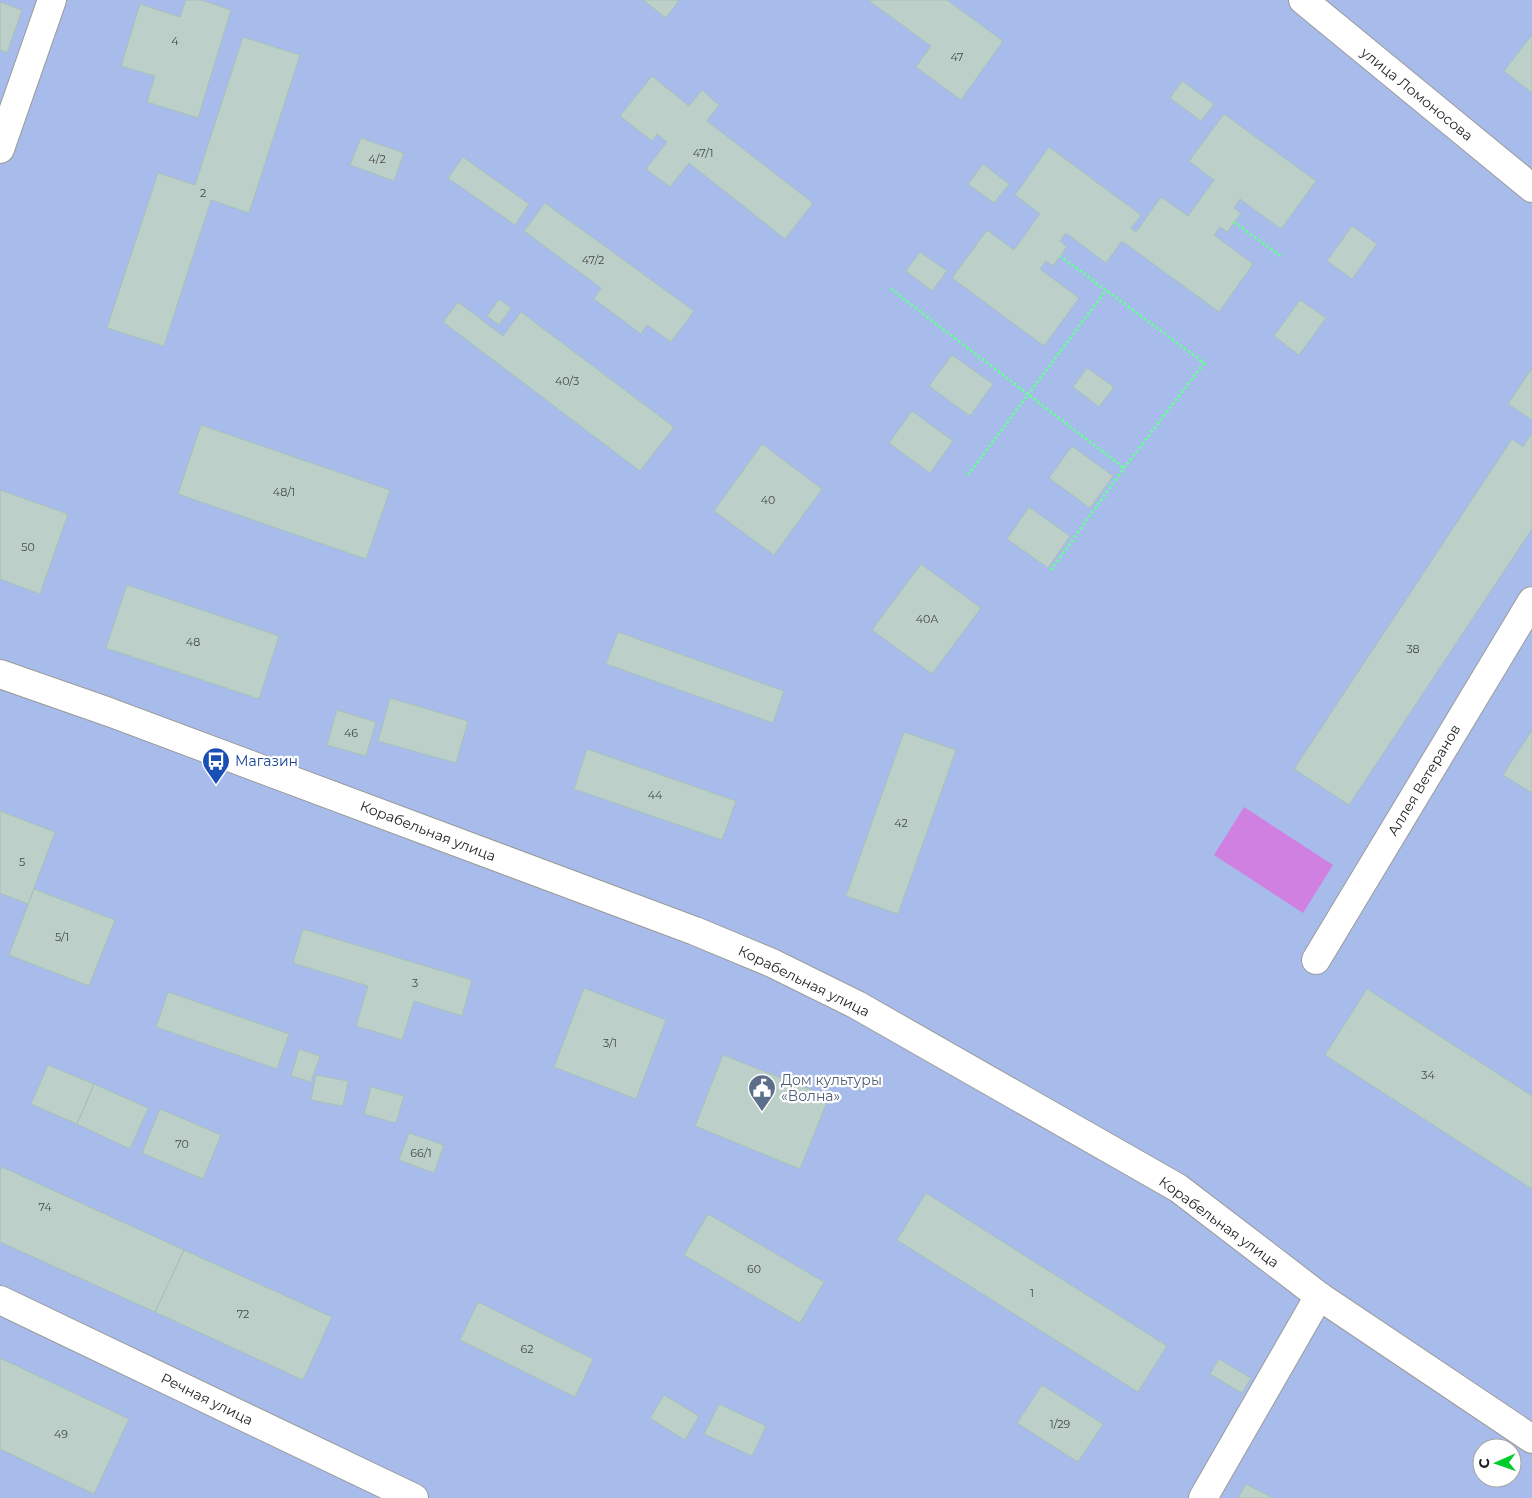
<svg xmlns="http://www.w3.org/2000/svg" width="1532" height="1498" viewBox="0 0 1532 1498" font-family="Montserrat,sans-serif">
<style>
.grass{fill:#a8bceb;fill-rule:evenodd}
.pitch{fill:#cf80e1}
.building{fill:#bdcfc9;stroke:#a6c2b8}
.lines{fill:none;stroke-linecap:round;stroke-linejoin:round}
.minor-casing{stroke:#9b9b9b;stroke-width:30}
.path{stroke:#67fe95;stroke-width:3;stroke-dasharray:2.5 2.5;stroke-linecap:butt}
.minor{stroke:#fff;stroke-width:28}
.labels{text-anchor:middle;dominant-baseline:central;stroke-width:4.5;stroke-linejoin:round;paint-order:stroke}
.number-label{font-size:11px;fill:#464a49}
.street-label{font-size:14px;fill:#1e1e1e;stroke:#fff}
.transit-label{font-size:14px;fill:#164399;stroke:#fff;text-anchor:start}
.service-label{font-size:14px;fill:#4e5e75;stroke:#fff;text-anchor:start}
</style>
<rect width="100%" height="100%" fill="#e4f0ee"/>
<path class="grass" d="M 0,0 L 1532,0 L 1532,1498 L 0,1498 ZM 1482,1448 L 1512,1448 L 1512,1478 L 1482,1478 Z"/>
<path class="pitch" d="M 1244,807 L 1333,865 L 1303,913 L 1214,855 Z"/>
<path class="building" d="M 186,0 L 201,0 L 231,10 L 198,118 L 147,102 L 155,76 L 121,66 L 140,4 L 180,17 Z
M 643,0 L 679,0 L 666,18 Z
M 868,0 L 947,0 L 1003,41 L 961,100 L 916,67 L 931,46 Z
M 0,2 L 22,10 L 7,53 L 0,50 Z
M 1532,35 L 1532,93 L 1504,71 Z
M 243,37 L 300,55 L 249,213 L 211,200 L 164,346 L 107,328 L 158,173 L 195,185 Z
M 652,76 L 689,106 L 702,90 L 719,105 L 707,121 L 813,203 L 785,239 L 689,163 L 670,187 L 646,169 L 667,142 L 657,134 L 652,141 L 620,116 Z
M 1182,81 L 1214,104 L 1201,121 L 1170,98 Z
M 1224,114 L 1316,181 L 1281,229 L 1240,199 L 1234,208 L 1241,213 L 1227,232 L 1220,227 L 1214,235 L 1253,264 L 1219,312 L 1122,241 L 1106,263 L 1066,233 L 1060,241 L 1067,247 L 1060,256 L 1053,266 L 1046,261 L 1040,269 L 1079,298 L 1044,346 L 952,278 L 987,230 L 1014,250 L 1040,214 L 1015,195 L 1049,147 L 1141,215 L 1131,228 L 1136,232 L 1161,197 L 1188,216 L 1214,180 L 1189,161 Z
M 361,138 L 404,153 L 394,181 L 350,165 Z
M 463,157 L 529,204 L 515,225 L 448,178 Z
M 983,164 L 1009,184 L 994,203 L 968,184 Z
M 545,203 L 694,311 L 671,342 L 647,325 L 641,334 L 594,299 L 601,288 L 524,231 Z
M 1352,226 L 1377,244 L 1352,279 L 1327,261 Z
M 920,252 L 947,271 L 932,291 L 906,271 Z
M 499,299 L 511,308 L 499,325 L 487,316 Z
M 1300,300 L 1326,318 L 1299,355 L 1274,336 Z
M 458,302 L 503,336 L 521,312 L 674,427 L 640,471 L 443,322 Z
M 952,355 L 993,384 L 970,416 L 929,386 Z
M 1087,368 L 1114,387 L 1099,407 L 1073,387 Z
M 1532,368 L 1532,420 L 1508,404 Z
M 912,411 L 953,441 L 930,473 L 889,443 Z
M 201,425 L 390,490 L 366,559 L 178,494 Z
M 1532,433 L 1532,529 L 1349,805 L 1294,769 L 1512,439 L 1523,447 Z
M 762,444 L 822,489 L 774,555 L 714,511 Z
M 1072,446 L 1113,476 L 1090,508 L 1049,478 Z
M 0,490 L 68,514 L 40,594 L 0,579 Z
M 1029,507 L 1070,536 L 1048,568 L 1007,539 Z
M 921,564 L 981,608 L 932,674 L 872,630 Z
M 127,585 L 279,636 L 259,699 L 106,648 Z
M 618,632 L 784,691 L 773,723 L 606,664 Z
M 390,698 L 468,721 L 456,763 L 378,741 Z
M 337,710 L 376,722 L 366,756 L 327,745 Z
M 1532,730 L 1532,793 L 1503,775 Z
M 904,732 L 956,750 L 898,914 L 846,896 Z
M 587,749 L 736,801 L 722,840 L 574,789 Z
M 0,811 L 55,832 L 28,904 L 0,893 Z
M 34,889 L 115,920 L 89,986 L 9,955 Z
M 303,929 L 472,980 L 462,1016 L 414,1001 L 402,1040 L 356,1026 L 368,986 L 293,963 Z
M 584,988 L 666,1020 L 636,1099 L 554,1067 Z
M 1367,989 L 1532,1096 L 1532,1189 L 1325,1055 Z
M 168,992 L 289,1034 L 277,1069 L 156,1027 Z
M 299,1049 L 320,1056 L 311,1082 L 291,1076 Z
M 723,1055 L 829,1097 L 800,1169 L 695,1126 Z
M 48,1065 L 94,1084 L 77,1124 L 31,1104 Z
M 316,1075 L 348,1081 L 343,1106 L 311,1100 Z
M 94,1084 L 148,1108 L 130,1149 L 77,1124 Z
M 371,1087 L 404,1096 L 396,1123 L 364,1114 Z
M 160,1109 L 221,1135 L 203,1179 L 142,1153 Z
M 409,1133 L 444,1145 L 434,1173 L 399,1160 Z
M 2,1167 L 184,1250 L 155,1312 L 0,1242 L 0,1172 Z
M 926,1193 L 1167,1346 L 1138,1392 L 897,1240 Z
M 708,1214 L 824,1282 L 800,1323 L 684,1255 Z
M 184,1250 L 332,1317 L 303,1380 L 155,1312 Z
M 478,1302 L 593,1359 L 575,1397 L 460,1340 Z
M 0,1358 L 129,1419 L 94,1494 L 0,1449 Z
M 1219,1359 L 1251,1378 L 1242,1393 L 1210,1374 Z
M 1042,1385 L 1103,1424 L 1078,1462 L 1017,1423 Z
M 664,1395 L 699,1416 L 685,1440 L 650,1418 Z
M 719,1404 L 766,1426 L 752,1456 L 704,1434 Z
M 1246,1484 L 1273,1498 L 1238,1498 Z"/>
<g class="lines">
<g class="minor-casing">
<path id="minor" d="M 1303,0 L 1532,188
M 0,149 L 52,0
M 0,674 L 109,712 L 695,931 L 772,963 L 857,1005 L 1178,1188 L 1319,1296 L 1532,1439
M 1316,960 L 1532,601
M 0,1300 L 414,1498
M 1203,1498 L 1319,1296"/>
</g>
<path class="path" d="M 1234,222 L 1282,257
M 891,289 L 1124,468
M 968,475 L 1106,290
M 1051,570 L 1124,468 L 1204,363 L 1060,256"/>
<use href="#minor" class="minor"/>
</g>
<defs>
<g id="bus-pin" transform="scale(1.4375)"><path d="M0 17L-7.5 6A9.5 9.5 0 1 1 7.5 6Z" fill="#1a4fb4" stroke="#fff"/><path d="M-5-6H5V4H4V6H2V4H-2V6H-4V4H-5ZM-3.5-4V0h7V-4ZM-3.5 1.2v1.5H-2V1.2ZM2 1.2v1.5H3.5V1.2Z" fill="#fff"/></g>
<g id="civic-pin" transform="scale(1.4375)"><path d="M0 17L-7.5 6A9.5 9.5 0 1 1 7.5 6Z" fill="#5c6f8a" stroke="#fff"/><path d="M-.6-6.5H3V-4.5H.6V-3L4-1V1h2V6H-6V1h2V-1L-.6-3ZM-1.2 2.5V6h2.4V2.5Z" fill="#fff"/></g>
</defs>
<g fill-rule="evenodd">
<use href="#bus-pin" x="216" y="761"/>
<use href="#civic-pin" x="762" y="1088"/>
</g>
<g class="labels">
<g class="number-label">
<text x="175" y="41">4</text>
<text x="957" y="57">47</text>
<text x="703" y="153">47/1</text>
<text x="377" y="159">4/2</text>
<text x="203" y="193">2</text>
<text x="593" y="260">47/2</text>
<text x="567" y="381">40/3</text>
<text x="284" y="492">48/1</text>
<text x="768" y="500">40</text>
<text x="28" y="547">50</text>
<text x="927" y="619">40А</text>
<text x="193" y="642">48</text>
<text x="1413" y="649">38</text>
<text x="351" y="733">46</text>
<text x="655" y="795">44</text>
<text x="901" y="823">42</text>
<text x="22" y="862">5</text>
<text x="62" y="937">5/1</text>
<text x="415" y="983">3</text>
<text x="610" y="1043">3/1</text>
<text x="1428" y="1075">34</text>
<text x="182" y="1144">70</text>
<text x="421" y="1153">66/1</text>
<text x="45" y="1207">74</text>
<text x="754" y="1269">60</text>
<text x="1032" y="1293">1</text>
<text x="243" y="1314">72</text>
<text x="527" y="1349">62</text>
<text x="1060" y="1424">1/29</text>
<text x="61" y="1434">49</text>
</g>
<g class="street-label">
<text transform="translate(1417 94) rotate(39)">улица Ломоносова</text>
<text transform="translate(1424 780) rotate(-59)">Аллея Ветеранов</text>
<text transform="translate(428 831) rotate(21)">Корабельная улица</text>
<text transform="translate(804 981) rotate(26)">Корабельная улица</text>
<text transform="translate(1219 1222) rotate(36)">Корабельная улица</text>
<text transform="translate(207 1399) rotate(26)">Речная улица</text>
</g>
<g class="transit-label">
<text x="235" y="761">Магазин</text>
</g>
<g class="service-label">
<text x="781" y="1080">Дом культуры<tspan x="781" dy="16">«Волна»</tspan></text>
</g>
</g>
<g transform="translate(1497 1463) rotate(268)"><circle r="24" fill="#ffffff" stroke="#a5a5a5"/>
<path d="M0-4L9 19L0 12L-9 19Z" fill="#00cd2a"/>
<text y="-8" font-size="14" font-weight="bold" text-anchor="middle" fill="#1e1e1e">С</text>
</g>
</svg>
